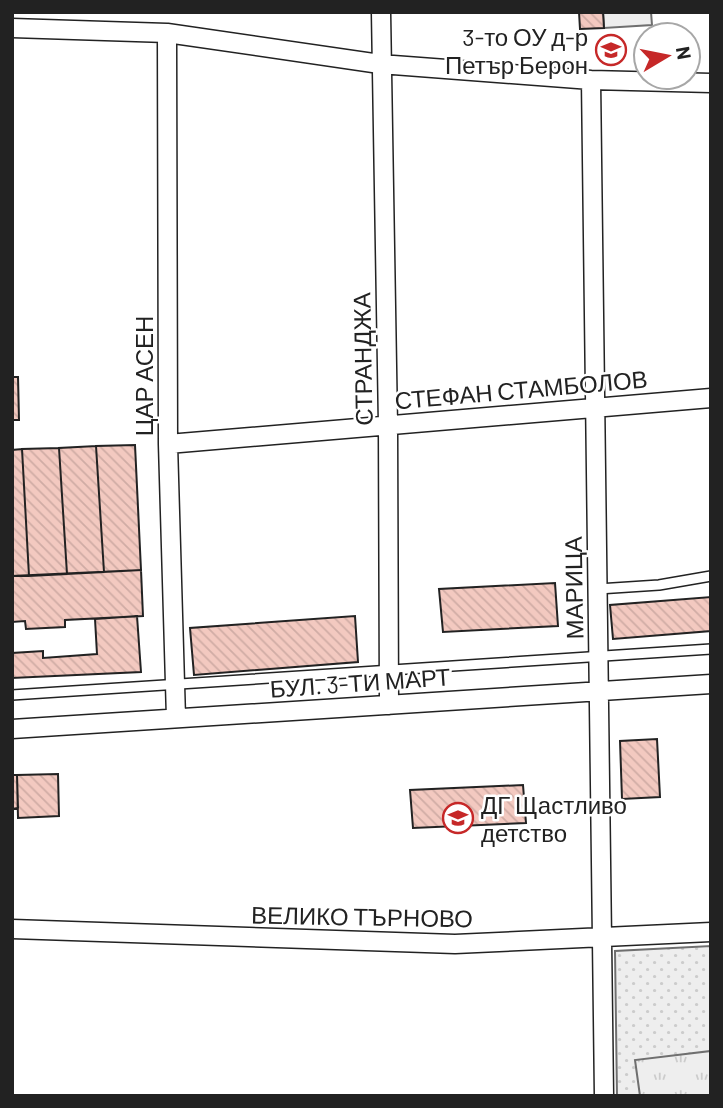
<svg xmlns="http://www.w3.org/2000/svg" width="723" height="1108" viewBox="0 0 723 1108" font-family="Barlow,sans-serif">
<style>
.grass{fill:url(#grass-dots);stroke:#6f6f6f;stroke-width:2}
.park{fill:url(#park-tufts);stroke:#6f6f6f;stroke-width:2}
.garden{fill:#eee;stroke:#6f6f6f;stroke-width:2}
.building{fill:url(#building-back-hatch);stroke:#222;stroke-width:2}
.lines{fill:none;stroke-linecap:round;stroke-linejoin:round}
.service-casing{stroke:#222;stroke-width:12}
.minor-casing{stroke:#222;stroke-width:21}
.service{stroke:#fff;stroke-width:9}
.minor{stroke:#fff;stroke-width:18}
.labels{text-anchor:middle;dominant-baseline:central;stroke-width:5;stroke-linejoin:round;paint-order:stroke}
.poi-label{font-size:24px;fill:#222;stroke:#fff;text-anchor:end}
.street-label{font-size:24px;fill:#222;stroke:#fff}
</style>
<defs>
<pattern id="grass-dots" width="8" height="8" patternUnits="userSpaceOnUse" patternTransform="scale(1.75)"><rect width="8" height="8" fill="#eee"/><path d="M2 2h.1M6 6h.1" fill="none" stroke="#ccc" stroke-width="1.8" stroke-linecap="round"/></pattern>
<pattern id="park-tufts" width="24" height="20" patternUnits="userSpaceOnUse" patternTransform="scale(1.75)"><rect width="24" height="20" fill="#eee"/><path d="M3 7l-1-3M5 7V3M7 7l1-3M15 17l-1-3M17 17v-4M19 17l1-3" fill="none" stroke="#ccc"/></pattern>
<pattern id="building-back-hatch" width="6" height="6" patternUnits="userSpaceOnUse" patternTransform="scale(1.75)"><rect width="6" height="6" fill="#f3c9c0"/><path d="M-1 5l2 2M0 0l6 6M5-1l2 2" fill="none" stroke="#d0aca5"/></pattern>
</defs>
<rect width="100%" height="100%" fill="#fff"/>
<path class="grass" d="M 711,946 L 711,1096 L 617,1096 L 615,951 Z"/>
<path class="park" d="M 711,1051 L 711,1096 L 640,1096 L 635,1060 Z"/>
<path class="garden" d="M 603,12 L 651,12 L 652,25 L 604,28 Z"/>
<path class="building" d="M 579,12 L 603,12 L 604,28 L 580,29 Z
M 12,377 L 18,377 L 19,420 L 12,420 Z
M 135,445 L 141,570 L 104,572 L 96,446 Z
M 96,446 L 104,572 L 67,574 L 59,448 Z
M 59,448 L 67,574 L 29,576 L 22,449 Z
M 22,449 L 29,576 L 12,576 L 12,450 Z
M 141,570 L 143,616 L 65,620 L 65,627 L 26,629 L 25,621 L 12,622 L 12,576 Z
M 555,583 L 558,626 L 443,632 L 439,589 Z
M 711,597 L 711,631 L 613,639 L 610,605 Z
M 137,616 L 141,672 L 12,678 L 12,653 L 43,651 L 43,658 L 97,654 L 95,619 Z
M 355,616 L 358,662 L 194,675 L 190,628 Z
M 657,739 L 660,797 L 622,799 L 620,741 Z
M 58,774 L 59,816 L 18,818 L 17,775 Z
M 12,775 L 17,775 L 18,808 L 12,809 Z
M 523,785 L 526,823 L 413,828 L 410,790 Z"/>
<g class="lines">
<g class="service-casing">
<path id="service" d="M 598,589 L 659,585 L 711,576
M 12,695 L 711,649"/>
</g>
<g class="minor-casing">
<path id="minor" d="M 381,12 L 388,425 L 389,705
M 12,28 L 167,33 L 380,64 L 591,80 L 711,83
M 167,33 L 168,444 L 176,718
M 591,80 L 604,1096
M 168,444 L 711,398
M 12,729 L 711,684
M 12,929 L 455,944 L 711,932"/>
</g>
<use href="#service" class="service"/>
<use href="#minor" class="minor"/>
</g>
<defs>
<g id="school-ring" transform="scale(1.575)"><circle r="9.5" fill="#fff" stroke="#c62828" stroke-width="1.5"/><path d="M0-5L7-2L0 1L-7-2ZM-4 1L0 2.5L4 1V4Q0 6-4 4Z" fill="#c62828"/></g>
</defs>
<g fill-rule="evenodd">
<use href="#school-ring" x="611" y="50"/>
<use href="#school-ring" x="458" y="818"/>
</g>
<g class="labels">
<g class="poi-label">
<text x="588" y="36">3-то ОУ д-р<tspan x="588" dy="28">Петър Берон</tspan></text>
<text x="481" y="804" text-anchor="start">ДГ Щастливо<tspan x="481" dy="28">детство</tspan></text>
</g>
<g class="street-label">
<text transform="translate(362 359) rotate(-91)">СТРАНДЖА</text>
<text transform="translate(143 376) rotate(-90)">ЦАР АСЕН</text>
<text transform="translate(521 389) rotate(-5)">СТЕФАН СТАМБОЛОВ</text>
<text transform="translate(573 588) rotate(-91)">МАРИЦА</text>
<text transform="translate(360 682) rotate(-4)">БУЛ. 3-ТИ МАРТ</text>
<text transform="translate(362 916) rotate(1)">ВЕЛИКО ТЪРНОВО</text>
</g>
</g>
<rect width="723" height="1108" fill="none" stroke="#222222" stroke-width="28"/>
<g transform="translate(667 56) rotate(80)"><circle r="33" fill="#ffffff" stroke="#a7a7a7" stroke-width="2"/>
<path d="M0-5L12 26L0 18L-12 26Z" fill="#c62828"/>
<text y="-10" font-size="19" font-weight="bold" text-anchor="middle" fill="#222222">N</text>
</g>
</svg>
